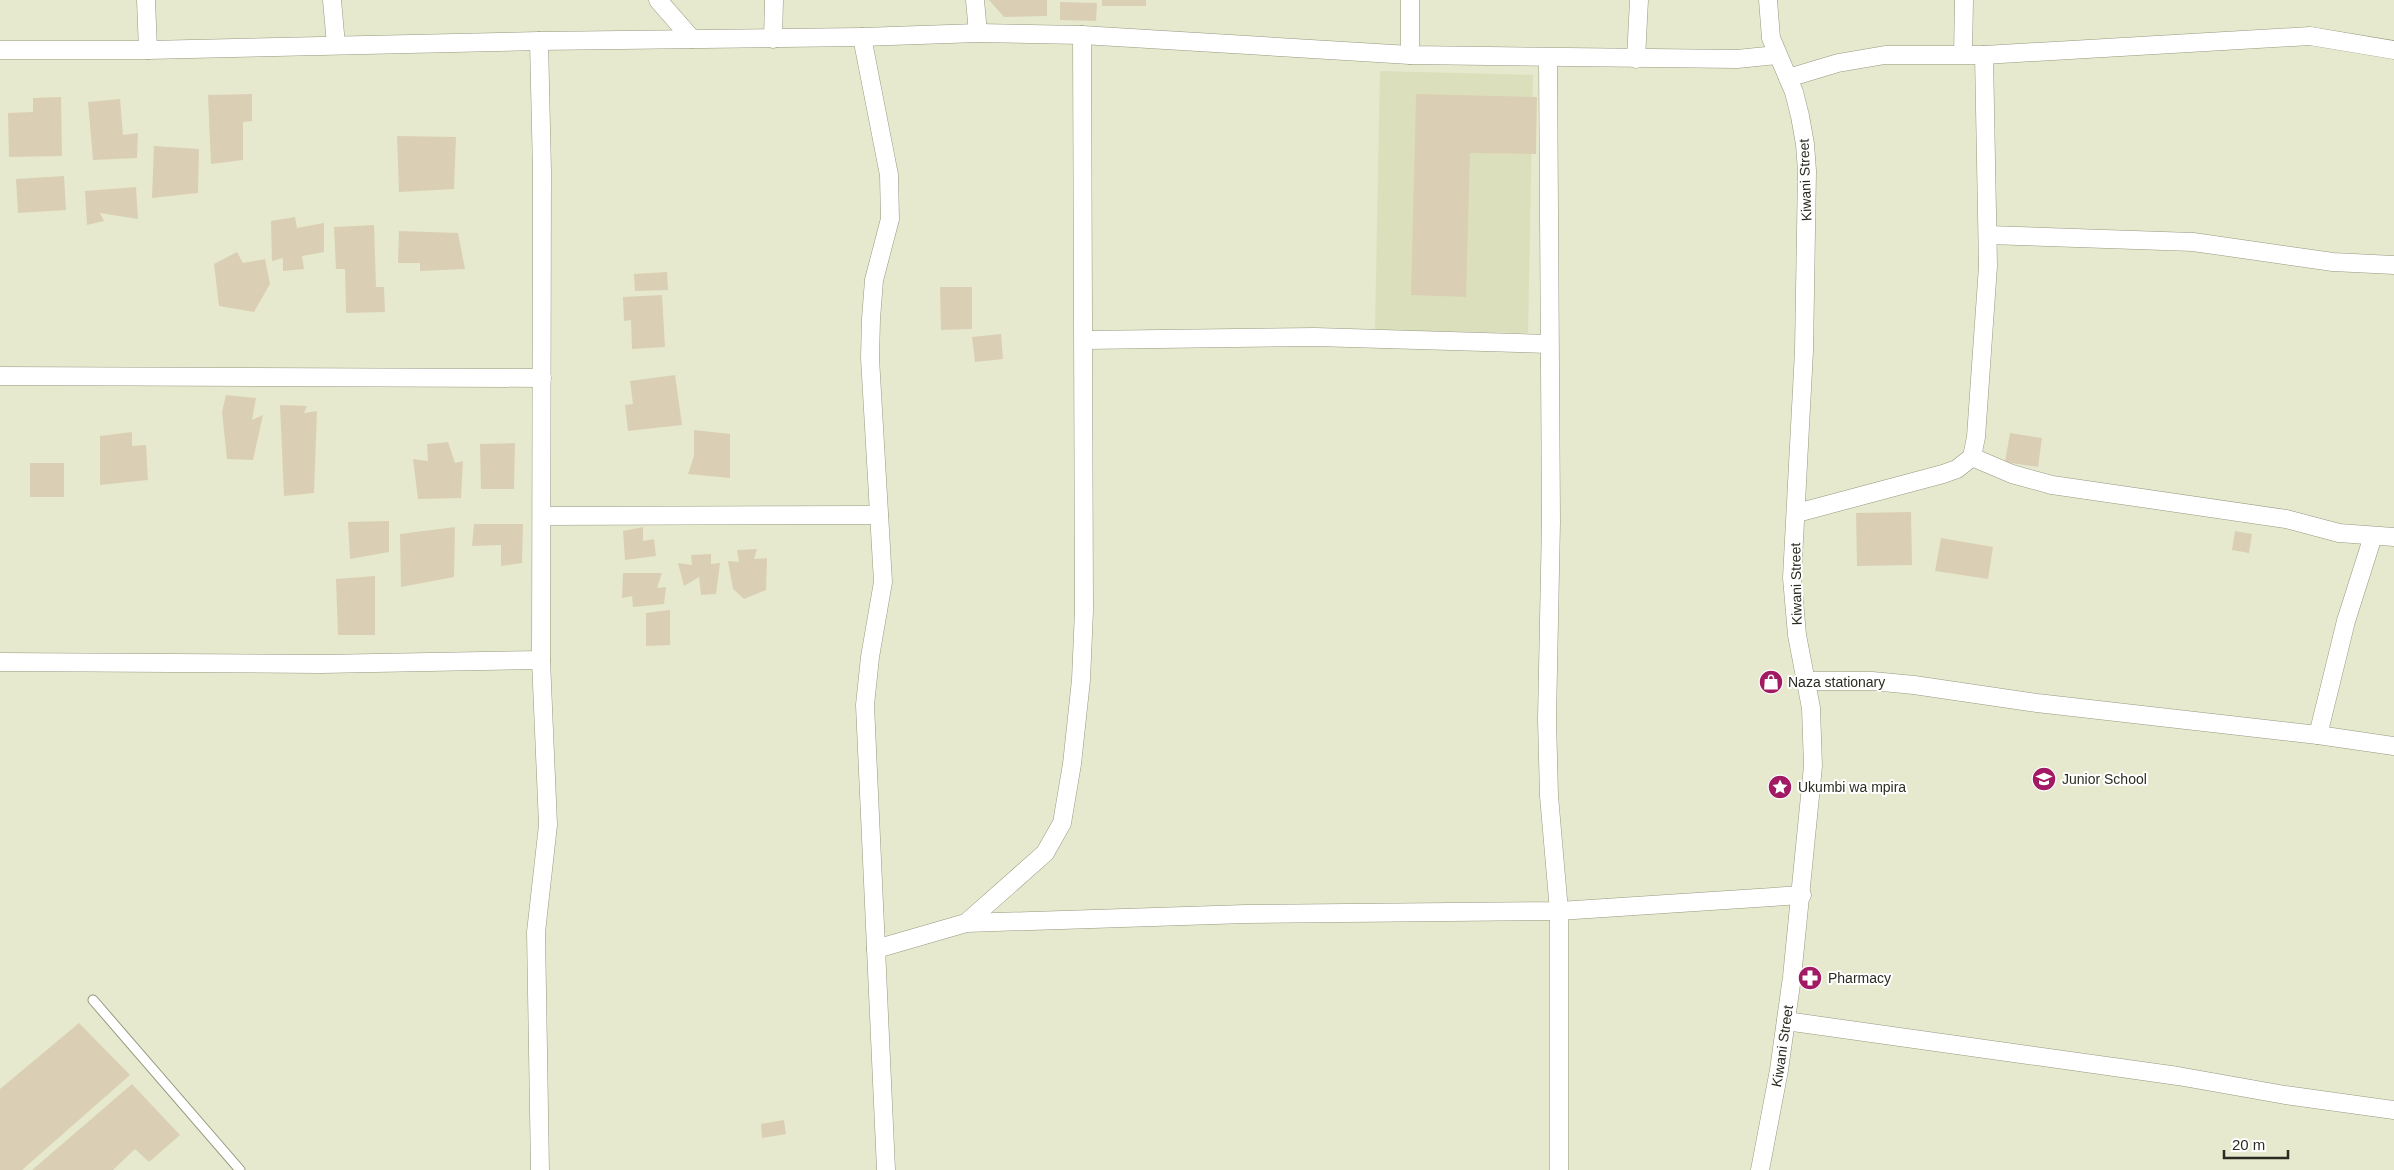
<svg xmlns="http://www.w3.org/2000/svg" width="2394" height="1170" viewBox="0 0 2394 1170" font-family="Helvetica,sans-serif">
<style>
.built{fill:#dcdfbc}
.building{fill:#dacfb5}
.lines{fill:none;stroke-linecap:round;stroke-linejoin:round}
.lane-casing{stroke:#96997f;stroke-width:11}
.street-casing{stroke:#96997f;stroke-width:19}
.lane{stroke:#fff;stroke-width:9}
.street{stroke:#fff;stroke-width:18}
.labels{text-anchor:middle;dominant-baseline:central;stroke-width:4;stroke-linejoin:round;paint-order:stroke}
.street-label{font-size:14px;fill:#2b2c21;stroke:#fff}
.poi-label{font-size:14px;fill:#2b2c21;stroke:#fff;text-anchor:start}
</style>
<rect width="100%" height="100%" fill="#e6e9cd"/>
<path class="built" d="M 1380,71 L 1533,75 L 1528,333 L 1375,330 Z"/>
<path class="building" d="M 989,0 L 1047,0 L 1047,16 L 1004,17 Z
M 1102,0 L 1146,0 L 1146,6 L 1102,6 Z
M 1060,2 L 1097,3 L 1096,21 L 1060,20 Z
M 252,94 L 252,121 L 243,122 L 243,160 L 211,164 L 208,95 Z
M 1416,94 L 1537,97 L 1536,154 L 1470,153 L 1466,297 L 1411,295 Z
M 61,97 L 62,156 L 9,157 L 8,113 L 33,112 L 33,98 Z
M 120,99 L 123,135 L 138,133 L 137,158 L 93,160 L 88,102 Z
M 397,136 L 456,137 L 454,189 L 399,192 Z
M 154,146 L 199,149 L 198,193 L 152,198 Z
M 64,176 L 66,210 L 18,213 L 16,179 Z
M 136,187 L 138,219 L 100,213 L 104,221 L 87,225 L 85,191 Z
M 295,217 L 297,228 L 324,223 L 324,252 L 302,256 L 304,269 L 283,271 L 283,258 L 272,261 L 271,221 Z
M 374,225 L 376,287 L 384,287 L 385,312 L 346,313 L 345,269 L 336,269 L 334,227 Z
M 399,231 L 458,233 L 465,269 L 420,271 L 420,263 L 398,263 Z
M 237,252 L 243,263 L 265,259 L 270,284 L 254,312 L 219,306 L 214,264 Z
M 667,272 L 668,290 L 635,291 L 634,274 Z
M 940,287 L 972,287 L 972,329 L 941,330 Z
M 662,295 L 665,347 L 632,349 L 631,320 L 624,321 L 623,297 Z
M 1001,334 L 1003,359 L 975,362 L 972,337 Z
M 675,375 L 682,425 L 628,431 L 625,405 L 633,404 L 630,381 Z
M 226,395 L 256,398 L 252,420 L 263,415 L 253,460 L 227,459 L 222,412 Z
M 280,405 L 307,406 L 304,413 L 317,411 L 314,493 L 284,496 Z
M 694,430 L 730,434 L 730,478 L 688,474 L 694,456 Z
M 132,432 L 132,446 L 146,445 L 148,480 L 100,485 L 100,436 Z
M 2010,433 L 2042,438 L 2038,467 L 2005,462 Z
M 448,442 L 455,463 L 463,461 L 461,498 L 418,499 L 413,459 L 428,461 L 427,444 Z
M 515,443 L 514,489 L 481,489 L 480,444 Z
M 30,463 L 64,463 L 64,497 L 30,497 Z
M 1911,512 L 1912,565 L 1857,566 L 1856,513 Z
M 389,521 L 389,552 L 350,559 L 348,522 Z
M 474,524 L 523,524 L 522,563 L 501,566 L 501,545 L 472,546 Z
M 455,527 L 454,577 L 401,587 L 400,534 Z
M 643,527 L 643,541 L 654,539 L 656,556 L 625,560 L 623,531 Z
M 2235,531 L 2252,534 L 2249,553 L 2232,550 Z
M 1941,538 L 1993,547 L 1988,579 L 1935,571 Z
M 757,549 L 754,559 L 767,558 L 766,590 L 744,599 L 733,589 L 728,561 L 739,562 L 737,550 Z
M 711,554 L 711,564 L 720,563 L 716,594 L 701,595 L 699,577 L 684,586 L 678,563 L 692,565 L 691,555 Z
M 623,573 L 662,573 L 657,588 L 666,587 L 664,604 L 633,607 L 632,596 L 622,598 Z
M 375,576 L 375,635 L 338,635 L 336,579 Z
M 670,610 L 670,645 L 646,646 L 646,613 Z
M 79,1023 L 130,1075 L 22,1170 L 0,1170 L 0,1089 Z
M 132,1084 L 180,1135 L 149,1162 L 135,1149 L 113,1170 L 32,1170 Z
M 784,1120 L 786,1134 L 762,1138 L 761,1124 Z"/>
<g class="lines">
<g class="lane-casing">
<path id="lane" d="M 93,1000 L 240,1170"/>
</g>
<g class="street-casing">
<g id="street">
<path d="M 146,0 L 148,50"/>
<path d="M 332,0 L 336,45"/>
<path d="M 658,0 L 692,39"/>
<path d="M 975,0 L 978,33"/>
<path d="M 862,37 L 889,175 L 890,219 L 874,280 L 871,319 L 870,358 L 883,582 L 870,657 L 865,705 L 886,1170"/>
<path d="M 773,39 L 774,0"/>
<path d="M 539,41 L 542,172 L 541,660 L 548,825 L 536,932 L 540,1170"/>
<path d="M 0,50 L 148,50 L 539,41 L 862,37 L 978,33 L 1082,35 L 1410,55 L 1737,59 L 1777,55"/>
<path d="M 1963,54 L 1964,0"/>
<path d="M 1410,55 L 1410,0"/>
<path d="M 1548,58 L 1551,522 L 1547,719 L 1549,796 L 1559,911 L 1559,1170"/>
<path d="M 1636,59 L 1639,0"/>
<path d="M 1788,78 L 1838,63 L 1885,55 L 1984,55 L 2310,36 L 2394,50"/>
<path d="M 1988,235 L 2193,242 L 2333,262 L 2394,265"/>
<path d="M 1085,340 L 1315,337 L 1548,344"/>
<path d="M 0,376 L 542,378"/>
<path d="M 1972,457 L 2012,474 L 2052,485 L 2286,519 L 2339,533 L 2394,537"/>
<path d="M 1797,513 L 1943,474 L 1957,469 L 1972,457 L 1976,437 L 1988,266 L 1984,55"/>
<path d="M 542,516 L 879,515"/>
<path d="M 0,662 L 321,664 L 541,660"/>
<path d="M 1807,681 L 1872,681 L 1914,685 L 2037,703 L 2318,735 L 2394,746"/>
<path d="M 2318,735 L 2346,621 L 2373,536"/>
<path d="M 966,923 L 1045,853 L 1062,823 L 1072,764 L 1081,680 L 1084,610 L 1082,35"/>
<path d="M 876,949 L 966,923 L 1246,914 L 1559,911 L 1802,895"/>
<path d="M 1786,1021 L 2178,1076 L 2285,1095 L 2394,1110"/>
<path id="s1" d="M 1760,1170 L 1779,1070 L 1792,977 L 1813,766 L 1811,708 L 1797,635 L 1792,578 L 1804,351 L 1807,171 L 1805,144 L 1800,116 L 1794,92 L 1771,38 L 1768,0"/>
</g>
</g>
<use href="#lane" class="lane"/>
<use href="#street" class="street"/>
</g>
<defs>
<g id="shop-disc" transform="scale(1.25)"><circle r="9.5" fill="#a21964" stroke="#fff"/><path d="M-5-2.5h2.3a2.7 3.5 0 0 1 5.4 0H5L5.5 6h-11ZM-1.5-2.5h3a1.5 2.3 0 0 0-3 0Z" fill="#fff"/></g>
<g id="school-disc" transform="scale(1.25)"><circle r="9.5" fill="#a21964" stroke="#fff"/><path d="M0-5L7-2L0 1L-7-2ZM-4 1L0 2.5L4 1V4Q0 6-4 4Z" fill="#fff"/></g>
<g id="sight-disc" transform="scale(1.25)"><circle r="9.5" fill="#a21964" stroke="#fff"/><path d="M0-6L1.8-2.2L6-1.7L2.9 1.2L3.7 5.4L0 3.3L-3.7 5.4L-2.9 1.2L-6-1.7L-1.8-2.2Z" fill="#fff"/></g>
<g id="pharmacy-disc" transform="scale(1.25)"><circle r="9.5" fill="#a21964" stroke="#fff"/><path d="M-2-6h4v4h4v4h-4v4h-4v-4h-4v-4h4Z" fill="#fff"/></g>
</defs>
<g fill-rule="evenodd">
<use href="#shop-disc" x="1771" y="682"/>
<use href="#school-disc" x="2044" y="779"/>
<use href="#sight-disc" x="1780" y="787"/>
<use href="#pharmacy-disc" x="1810" y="978"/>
</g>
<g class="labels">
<g class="street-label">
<text transform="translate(1805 180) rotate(-92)">Kiwani Street</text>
<text transform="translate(1796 584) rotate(-91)">Kiwani Street</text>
<text stroke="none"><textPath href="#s1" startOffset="126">Kiwani Street</textPath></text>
</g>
<g class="poi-label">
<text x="1788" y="682">Naza stationary</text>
<text x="2062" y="779">Junior School</text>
<text x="1798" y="787">Ukumbi wa mpira</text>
<text x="1828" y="978">Pharmacy</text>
</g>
</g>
<path d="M2224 1150v8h64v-8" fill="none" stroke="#2b2c21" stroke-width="2.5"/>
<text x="2232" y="1150" font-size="15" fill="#2b2c21" stroke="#ffffff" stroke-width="4" paint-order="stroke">20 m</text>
</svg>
